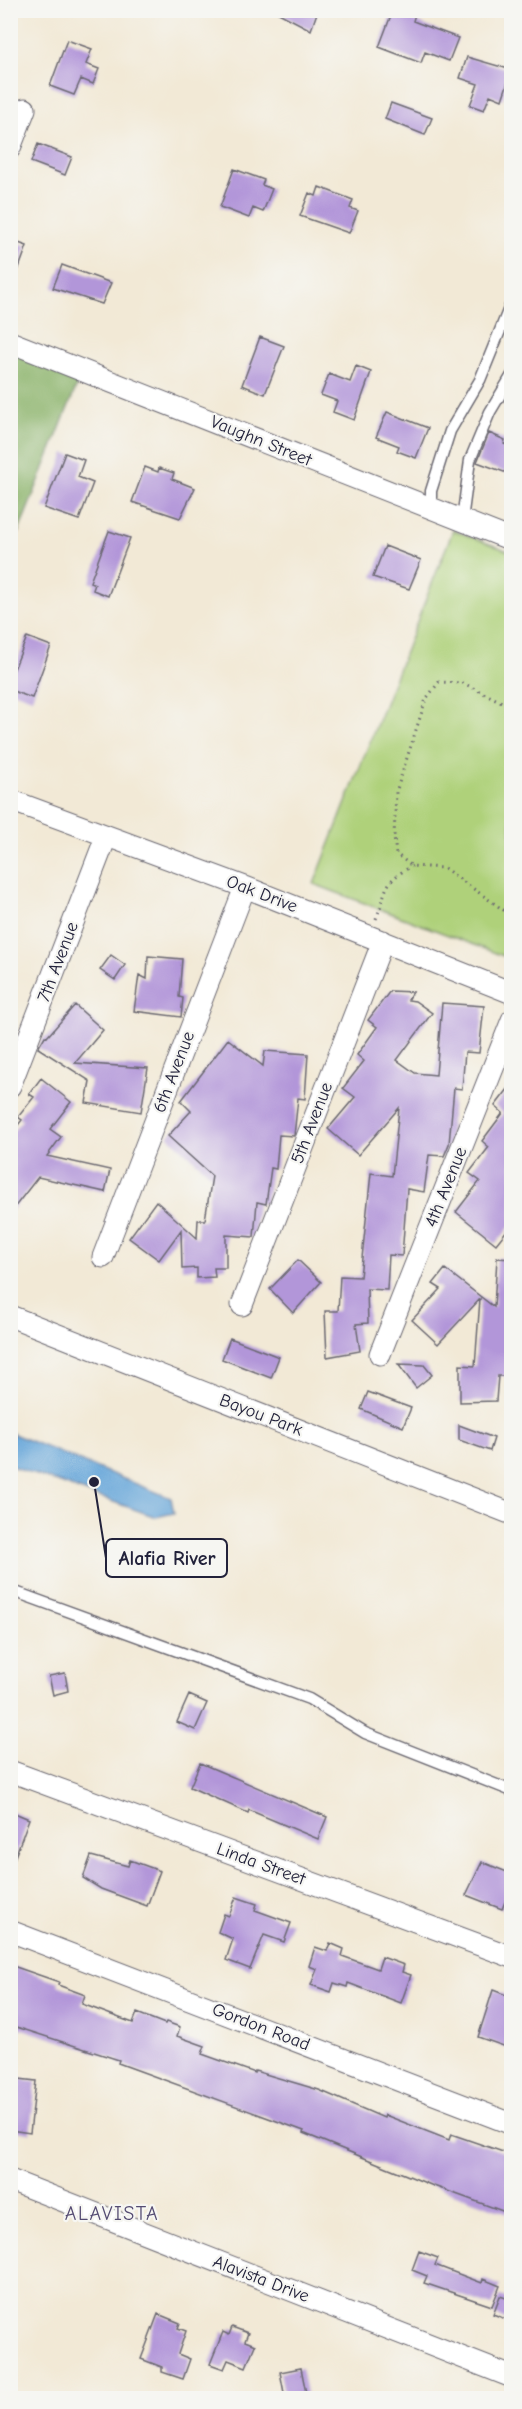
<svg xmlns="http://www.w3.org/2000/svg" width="522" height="2409" viewBox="0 0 522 2409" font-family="'Comic Neue',sans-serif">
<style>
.green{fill:#afd17a;stroke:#687a5a;stroke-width:1.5}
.forest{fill:#8bb36a;stroke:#566a52;stroke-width:1.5}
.water{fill:#66a6d9;stroke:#44648a;stroke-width:1.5}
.building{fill:#b296d9}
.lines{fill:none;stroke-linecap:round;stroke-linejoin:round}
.lane-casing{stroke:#6b6871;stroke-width:13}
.street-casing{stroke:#6b6871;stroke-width:23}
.path{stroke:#6b6871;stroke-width:3;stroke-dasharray:1.5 4.5;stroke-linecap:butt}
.lane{stroke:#fff;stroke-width:10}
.street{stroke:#fff;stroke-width:21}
.labels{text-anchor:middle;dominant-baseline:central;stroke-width:4.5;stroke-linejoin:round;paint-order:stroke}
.street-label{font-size:18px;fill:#22223b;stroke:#f6f6f2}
.neighbourhood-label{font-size:20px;letter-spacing:1.5px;fill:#544b72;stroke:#f6f6f2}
.leader{fill:none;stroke:#22223b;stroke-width:2}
.callout-dot{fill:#22223b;stroke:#f6f6f2;stroke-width:2}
.callout{fill:#f6f6f2;stroke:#22223b;stroke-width:2}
.callout-label{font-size:20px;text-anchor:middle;font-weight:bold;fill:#22223b}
</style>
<rect width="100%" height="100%" fill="#f6f6f2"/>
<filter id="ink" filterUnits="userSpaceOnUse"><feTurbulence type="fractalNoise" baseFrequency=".0167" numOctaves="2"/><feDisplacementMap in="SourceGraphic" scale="12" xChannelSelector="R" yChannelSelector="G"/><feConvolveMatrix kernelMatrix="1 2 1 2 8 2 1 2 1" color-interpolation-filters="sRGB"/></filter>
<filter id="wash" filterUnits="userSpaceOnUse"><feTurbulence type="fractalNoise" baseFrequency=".008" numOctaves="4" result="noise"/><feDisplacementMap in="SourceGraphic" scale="24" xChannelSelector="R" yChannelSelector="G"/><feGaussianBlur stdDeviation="1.35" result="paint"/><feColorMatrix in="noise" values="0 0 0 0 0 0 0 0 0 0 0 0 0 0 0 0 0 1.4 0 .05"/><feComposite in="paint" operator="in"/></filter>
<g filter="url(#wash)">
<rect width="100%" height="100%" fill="#f2e9d6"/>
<path class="green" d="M 453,530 L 511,552 L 511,959 L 314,884 Z"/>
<path class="forest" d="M 11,352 L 79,380 L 11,551 Z"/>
<path class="water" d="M 11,1433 L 171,1498 L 174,1513 L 156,1517 L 11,1466 Z"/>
<g id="blocks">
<path class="building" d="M 273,10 L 318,10 L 311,30 Z
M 393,10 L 405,10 L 415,14 L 413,21 L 458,38 L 449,61 L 425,52 L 421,63 L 379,47 Z
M 67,40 L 92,49 L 86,64 L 99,69 L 93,84 L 81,79 L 74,95 L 50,86 Z
M 467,57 L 512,70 L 502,100 L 490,95 L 484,110 L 470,105 L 478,84 L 460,78 Z
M 391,103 L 432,118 L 425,135 L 385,119 Z
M 38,144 L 72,157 L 65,175 L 31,162 Z
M 234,169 L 264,180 L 262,185 L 272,189 L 263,212 L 253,208 L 249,218 L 220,207 Z
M 319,187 L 353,200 L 350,208 L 358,211 L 349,233 L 300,216 L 309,193 L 316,196 Z
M 10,240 L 27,246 L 12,287 L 10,286 Z
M 62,265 L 111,283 L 102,304 L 53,288 Z
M 260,337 L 284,346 L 265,394 L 242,385 Z
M 356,366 L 371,372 L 354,420 L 333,412 L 337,401 L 321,395 L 329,374 L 350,382 Z
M 387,412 L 428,428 L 416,458 L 397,451 L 399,446 L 376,437 Z
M 489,433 L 505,440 L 504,444 L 512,447 L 512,475 L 477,462 Z
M 65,453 L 84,460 L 78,477 L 93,483 L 79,520 L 44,508 Z
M 145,467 L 158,472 L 159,468 L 174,473 L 172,479 L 195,488 L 180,518 L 132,502 Z
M 109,531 L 130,538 L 108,596 L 93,590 L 95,584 L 90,582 Z
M 385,546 L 421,560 L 409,589 L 373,577 Z
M 27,637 L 51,646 L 32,698 L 10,690 L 10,679 Z
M 111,955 L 125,965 L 115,980 L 100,970 Z
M 148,956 L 182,959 L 179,997 L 183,998 L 181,1017 L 134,1011 L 139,975 L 147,979 Z
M 390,991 L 413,992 L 408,1000 L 415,1001 L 432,1013 L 397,1060 L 415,1073 L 436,1075 L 442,1003 L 484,1006 L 479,1053 L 465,1052 L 462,1089 L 454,1088 L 449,1144 L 444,1156 L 429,1155 L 424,1192 L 407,1189 L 402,1256 L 389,1255 L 387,1290 L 367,1289 L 368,1323 L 356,1324 L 360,1351 L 327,1357 L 325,1311 L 338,1311 L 340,1276 L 360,1277 L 371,1173 L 392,1176 L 399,1108 L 358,1155 L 328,1129 L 355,1097 L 343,1088 L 364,1061 L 357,1055 L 377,1027 L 368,1020 Z
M 75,1005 L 103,1030 L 75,1063 L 148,1068 L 141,1112 L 86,1103 L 90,1081 L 38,1048 L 45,1036 L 47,1037 Z
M 228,1039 L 263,1066 L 265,1051 L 308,1054 L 305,1099 L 298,1098 L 294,1136 L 279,1135 L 276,1169 L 271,1168 L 266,1204 L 257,1202 L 254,1237 L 226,1235 L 226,1268 L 214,1268 L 215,1277 L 197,1278 L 197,1268 L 182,1269 L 181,1230 L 159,1260 L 129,1238 L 156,1201 L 197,1238 L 198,1220 L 205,1220 L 212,1176 L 168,1136 L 191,1111 L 181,1101 Z
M 41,1078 L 71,1102 L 50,1129 L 61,1137 L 47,1156 L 110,1170 L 105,1192 L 38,1177 L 10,1213 L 10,1135 L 22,1120 L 18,1117 L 34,1097 L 29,1094 Z
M 512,1084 L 512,1224 L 496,1244 L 456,1212 L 480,1181 L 469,1173 L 489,1147 L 482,1141 L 503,1113 L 495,1106 Z
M 497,1258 L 512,1259 L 512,1343 L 507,1343 L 506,1376 L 498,1376 L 496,1401 L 460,1402 L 460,1365 L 475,1366 L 480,1299 L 438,1344 L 412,1320 L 441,1289 L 433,1284 L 445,1269 L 494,1307 Z
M 298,1260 L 321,1282 L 293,1313 L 270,1289 Z
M 230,1338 L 279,1357 L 271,1378 L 222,1359 Z
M 398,1364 L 424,1365 L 432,1375 L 416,1388 Z
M 368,1392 L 411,1408 L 403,1427 L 361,1409 Z
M 459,1425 L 494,1438 L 490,1451 L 459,1440 Z
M 65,1673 L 68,1691 L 53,1695 L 49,1676 Z
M 189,1695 L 207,1703 L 195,1730 L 177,1722 Z
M 200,1763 L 327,1817 L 318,1839 L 249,1810 L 248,1813 L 190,1787 Z
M 10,1811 L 29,1819 L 12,1865 L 10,1865 Z
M 91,1856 L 128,1866 L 130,1860 L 160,1871 L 147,1906 L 101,1889 L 83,1878 Z
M 482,1862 L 512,1874 L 512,1885 L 502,1909 L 466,1895 Z
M 236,1897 L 257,1904 L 255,1910 L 291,1923 L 284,1942 L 264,1935 L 250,1969 L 226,1960 L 233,1939 L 218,1932 L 224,1914 L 229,1916 Z
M 330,1943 L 344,1949 L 342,1956 L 378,1969 L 382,1957 L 404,1965 L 402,1972 L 411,1975 L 401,2003 L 348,1983 L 347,1987 L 334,1983 L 331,1992 L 311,1985 L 317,1969 L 309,1966 L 315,1947 L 327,1951 Z
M 10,1965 L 59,1982 L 58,1985 L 85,1995 L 82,2004 L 133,2023 L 137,2013 L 165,2024 L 166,2022 L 180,2027 L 177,2036 L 205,2046 L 202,2054 L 255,2073 L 255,2071 L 319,2090 L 384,2118 L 385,2115 L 449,2140 L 451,2134 L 512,2155 L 512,2205 L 508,2213 L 431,2185 L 303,2133 L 304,2131 L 118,2063 L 119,2060 L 10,2025 Z
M 493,1990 L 509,1996 L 508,2005 L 512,2006 L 512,2049 L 478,2037 Z
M 10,2078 L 36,2081 L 30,2133 L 10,2130 Z
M 419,2251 L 438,2258 L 435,2265 L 482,2283 L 483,2279 L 500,2286 L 492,2306 L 424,2283 L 427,2276 L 412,2270 Z
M 500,2296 L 512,2300 L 508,2320 L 493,2314 Z
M 158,2314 L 180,2323 L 178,2328 L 186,2331 L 178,2354 L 190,2359 L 183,2379 L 162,2372 L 162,2367 L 141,2359 Z
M 232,2327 L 248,2333 L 245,2341 L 255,2345 L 246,2367 L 228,2360 L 224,2369 L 210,2364 L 223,2332 L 229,2335 Z
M 301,2368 L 307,2398 L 285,2398 L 280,2372 Z"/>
</g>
</g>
<g filter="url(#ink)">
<use href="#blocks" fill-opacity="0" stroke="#6b6871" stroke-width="1.5"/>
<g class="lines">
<g class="lane-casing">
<path id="lane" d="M 431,508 L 431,491 L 450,431 L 480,380 L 512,301
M 462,520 L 470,460 L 490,412 L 512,375
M 10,1590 L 309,1699 L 365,1733 L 512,1791"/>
</g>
<g class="street-casing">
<path id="street" d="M 10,148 L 25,109
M 10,342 L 512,540
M 10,800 L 245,887 L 512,993
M 10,1086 L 106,837
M 103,1257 L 245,887
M 242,1305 L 383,941
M 10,1316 L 512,1514
M 380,1354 L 512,1020
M 10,1771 L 512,1957
M 10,1931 L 512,2124
M 10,2180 L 512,2377"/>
</g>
<path class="path" d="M 512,707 L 463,683 L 439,682 L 426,699 L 396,792 L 394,837 L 396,854 L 412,866 L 444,868 L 512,916
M 376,919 C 388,889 381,883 412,866"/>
<use href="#lane" class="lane"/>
<use href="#street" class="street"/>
</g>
</g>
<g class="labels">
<g class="street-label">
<text transform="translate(261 441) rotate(22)">Vaughn Street</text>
<text transform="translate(262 894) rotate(21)">Oak Drive</text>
<text transform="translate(58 962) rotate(-69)">7th Avenue</text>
<text transform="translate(174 1072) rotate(-69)">6th Avenue</text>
<text transform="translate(312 1123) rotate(-69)">5th Avenue</text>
<text transform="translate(446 1187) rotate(-68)">4th Avenue</text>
<text transform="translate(261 1415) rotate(21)">Bayou Park</text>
<text transform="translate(261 1864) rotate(20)">Linda Street</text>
<text transform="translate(261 2027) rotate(21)">Gordon Road</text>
<text transform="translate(261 2279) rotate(21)">Alavista Drive</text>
</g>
<g class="neighbourhood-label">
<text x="112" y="2213">ALAVISTA</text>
</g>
</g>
<path class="leader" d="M94 1482L106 1558"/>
<circle class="callout-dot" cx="94" cy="1482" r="6"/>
<rect class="callout" x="106" y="1539" width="121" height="38" rx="6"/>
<g class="callout-label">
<text x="167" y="1565">Alafia River</text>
</g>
<rect width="522" height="2409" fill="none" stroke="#f6f6f2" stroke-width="36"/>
</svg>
